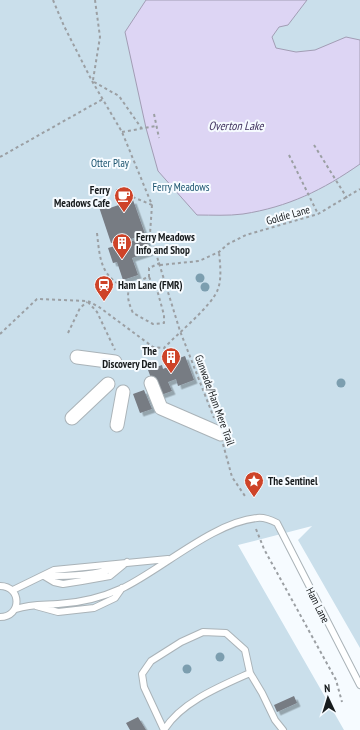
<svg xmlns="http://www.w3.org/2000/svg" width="360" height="730" viewBox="0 0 360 730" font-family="'PT Sans Narrow',sans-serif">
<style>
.green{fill:#cadfeb}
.water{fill:#ddd5f4;stroke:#a29db4}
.building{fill:#777b83;filter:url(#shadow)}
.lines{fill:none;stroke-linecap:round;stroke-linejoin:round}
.lane-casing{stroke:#aab3b8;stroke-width:8}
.street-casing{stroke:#aab3b8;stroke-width:15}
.path{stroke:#9b9fa3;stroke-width:2;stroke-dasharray:3 3;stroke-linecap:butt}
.lane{stroke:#fff;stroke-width:6}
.street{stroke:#fff;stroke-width:13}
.tree{fill:#7c9eaf}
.labels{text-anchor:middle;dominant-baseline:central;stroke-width:4;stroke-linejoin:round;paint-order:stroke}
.park-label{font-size:11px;fill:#19526d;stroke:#f6fbff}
.poi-label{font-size:11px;font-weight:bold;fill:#171b1d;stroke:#f6fbff;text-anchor:start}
.street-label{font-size:11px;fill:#171b1d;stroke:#f6fbff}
.water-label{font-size:12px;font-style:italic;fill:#433560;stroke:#f6fbff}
</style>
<defs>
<filter id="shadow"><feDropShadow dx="3.5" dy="3.5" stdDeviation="0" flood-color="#0004"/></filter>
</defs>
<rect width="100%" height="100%" fill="#f6fbff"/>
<path class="green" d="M 0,0 L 360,0 L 360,648 L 298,540 L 312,526 L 238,545 L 344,730 L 0,730 Z"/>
<path class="water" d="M 146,0 L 307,0 L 288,25 L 279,27 L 272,37 L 276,48 L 296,52 L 315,50 L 346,37 L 360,40 L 360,164 C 323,190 288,207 243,214 C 228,216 212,215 197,215 L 158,171 L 146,128 L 125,32 Z"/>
<path class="building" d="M 133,200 L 145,234 L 128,240 L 127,238 L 111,243 L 99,207 L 108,204 L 110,208 Z
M 146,237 L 150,252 L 132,258 L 138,275 L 123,280 L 117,262 L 113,263 L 108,248 Z
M 185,356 L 194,380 L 178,386 L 176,379 L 168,382 L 172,391 L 158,396 L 148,370 L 162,365 L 163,369 L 170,366 L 168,362 Z
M 144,390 L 152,409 L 140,413 L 133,394 Z
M 294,696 L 297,703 L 277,712 L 274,705 Z
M 138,717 L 146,730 L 130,730 L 126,723 Z"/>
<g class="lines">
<g class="lane-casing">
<path id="lane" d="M 44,576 L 54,582 L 63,584 L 82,581 L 110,576 L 127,562
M 45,576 C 69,576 97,576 119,566
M 0,586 C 22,586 22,617 0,617
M 13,590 L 54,570 L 168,559
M 36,606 L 58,612 L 94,608 L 115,598 L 122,588
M 16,609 C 30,604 43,605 58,604 C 79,603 103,597 123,588 C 162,569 214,522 257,518 C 264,517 271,520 277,523 L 360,685
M 164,730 L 144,687 L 142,674 L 151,661 L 181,642 L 203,632 L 226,633 L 245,650 L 250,673 L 262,693 L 275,720 L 283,730
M 164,730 C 181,702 221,686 250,673"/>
</g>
<g class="street-casing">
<path id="street" d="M 77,357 L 115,362
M 151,383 L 161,408 L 221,434
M 72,418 L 108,384
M 117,425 L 123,392"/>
</g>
<path class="path" d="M 53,0 L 64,26 L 92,81 L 122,132 L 152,205 L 150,234 L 180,331 L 214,418
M 93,80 L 100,37 L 95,0
M 94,82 L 119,96 L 142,129
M 154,114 L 159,138
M 122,132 L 156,126
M 314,145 L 347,198
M 289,155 L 318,214
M 0,157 L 103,99
M 116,190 L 152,205
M 97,233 C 100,261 101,278 129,289
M 160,263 L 149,268 L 149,277 C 128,284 123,291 133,313 L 153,324 L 164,323 L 164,315 L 156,286 L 166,281
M 160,265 L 199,261 L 219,252 L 228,244 L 246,235 L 318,214 L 360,189
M 149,277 L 152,283 L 156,286
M 88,302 L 97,312 L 115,350
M 68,333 L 80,308 L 87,302
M 0,334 L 37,299 L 88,301 L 99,307 L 153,347 L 164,348 C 178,333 212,306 218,289 C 222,278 220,263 219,252
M 223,444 L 232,477 L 245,496
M 256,529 L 264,549 L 336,680 L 342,702"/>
<use href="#lane" class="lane"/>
<use href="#street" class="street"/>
</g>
<g class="tree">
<circle cx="200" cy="278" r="4.5"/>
<circle cx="205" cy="287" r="4.5"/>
<circle cx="341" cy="383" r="4.5"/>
<circle cx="220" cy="657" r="4.5"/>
<circle cx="187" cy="669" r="4.5"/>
</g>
<defs>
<g id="cafe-pin" transform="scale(1)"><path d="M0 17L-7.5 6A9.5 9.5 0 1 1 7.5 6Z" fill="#ce4328" stroke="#f6fbff"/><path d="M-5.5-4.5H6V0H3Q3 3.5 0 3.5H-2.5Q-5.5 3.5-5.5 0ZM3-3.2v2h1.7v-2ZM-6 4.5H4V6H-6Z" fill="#fff"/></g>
<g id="building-pin" transform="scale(1)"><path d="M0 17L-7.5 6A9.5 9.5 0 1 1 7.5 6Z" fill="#ce4328" stroke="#f6fbff"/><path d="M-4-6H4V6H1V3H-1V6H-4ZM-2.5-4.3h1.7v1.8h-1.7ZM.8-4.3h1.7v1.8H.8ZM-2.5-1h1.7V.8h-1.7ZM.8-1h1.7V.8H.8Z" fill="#fff"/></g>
<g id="station-pin" transform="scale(1)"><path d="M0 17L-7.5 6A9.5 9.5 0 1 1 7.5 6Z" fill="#ce4328" stroke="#f6fbff"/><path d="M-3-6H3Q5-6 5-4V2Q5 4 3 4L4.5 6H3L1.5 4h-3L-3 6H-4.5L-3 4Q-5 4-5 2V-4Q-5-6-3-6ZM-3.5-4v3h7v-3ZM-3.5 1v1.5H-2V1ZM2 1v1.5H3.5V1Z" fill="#fff"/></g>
<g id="sight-pin" transform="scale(1)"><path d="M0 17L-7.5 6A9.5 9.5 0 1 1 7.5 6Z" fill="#ce4328" stroke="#f6fbff"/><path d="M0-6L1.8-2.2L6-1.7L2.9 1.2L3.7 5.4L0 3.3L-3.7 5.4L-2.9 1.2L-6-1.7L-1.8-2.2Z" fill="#fff"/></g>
</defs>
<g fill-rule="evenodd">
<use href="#cafe-pin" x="124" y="196"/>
<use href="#building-pin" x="122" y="243"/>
<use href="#station-pin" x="104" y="285"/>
<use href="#building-pin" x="171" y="357"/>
<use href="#sight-pin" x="254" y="481"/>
</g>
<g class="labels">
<g class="park-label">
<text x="110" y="163">Otter Play</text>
<text x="181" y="187">Ferry Meadows</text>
</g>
<g class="poi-label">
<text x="110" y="190" text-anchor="end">Ferry<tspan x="110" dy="13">Meadows Cafe</tspan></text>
<text x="136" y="237">Ferry Meadows<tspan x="136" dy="13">Info and Shop</tspan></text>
<text x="118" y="285">Ham Lane (FMR)</text>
<text x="157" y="351" text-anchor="end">The<tspan x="157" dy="13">Discovery Den</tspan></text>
<text x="268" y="481">The Sentinel</text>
</g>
<g class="street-label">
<text transform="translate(288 215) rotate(-16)">Goldie Lane</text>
<text transform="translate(215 400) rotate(70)">Gunwade/Ham Mere Trail</text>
<text transform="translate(318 605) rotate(63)">Ham Lane</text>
</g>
<g class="water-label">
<text x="236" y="125">Overton Lake</text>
</g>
</g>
<g transform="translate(328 698) rotate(356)" stroke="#f6fbff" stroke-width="3" paint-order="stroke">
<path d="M0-3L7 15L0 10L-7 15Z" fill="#171b1d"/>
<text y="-6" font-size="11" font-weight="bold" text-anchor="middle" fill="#171b1d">N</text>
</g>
</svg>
